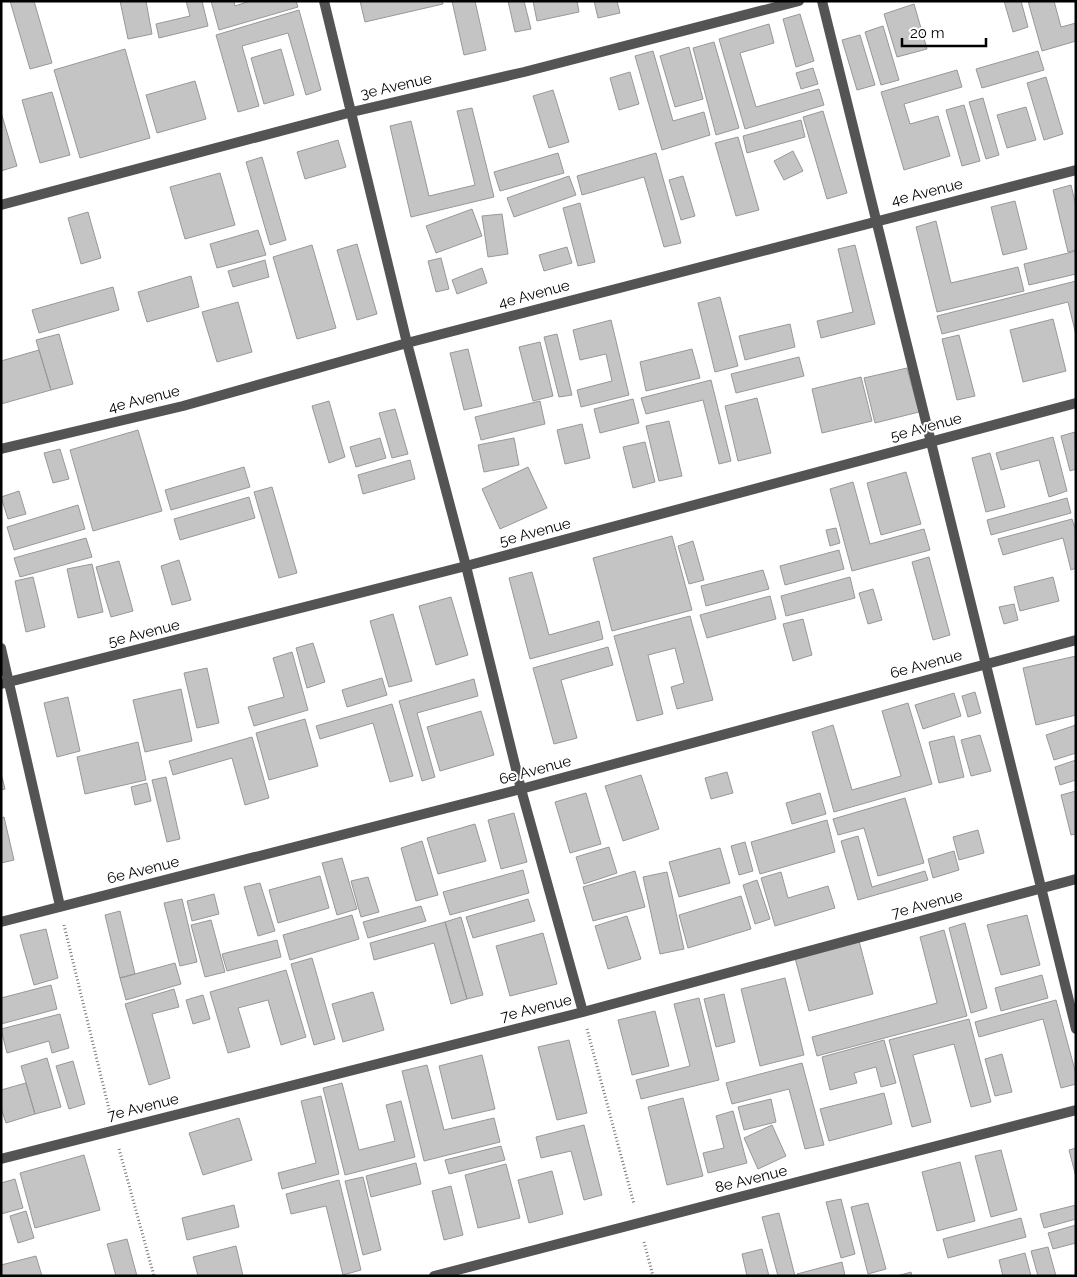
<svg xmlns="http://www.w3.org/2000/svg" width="1077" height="1277" viewBox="0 0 1077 1277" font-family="Raleway,sans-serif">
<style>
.building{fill:#c4c4c4;stroke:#989898}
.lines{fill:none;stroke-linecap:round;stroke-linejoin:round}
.path{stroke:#767676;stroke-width:3;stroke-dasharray:1 2.5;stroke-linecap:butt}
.street{stroke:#545454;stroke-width:10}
.labels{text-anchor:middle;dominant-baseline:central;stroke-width:4;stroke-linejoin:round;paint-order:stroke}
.street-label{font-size:15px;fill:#000;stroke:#fff}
</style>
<rect width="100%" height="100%" fill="#fff"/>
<path class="building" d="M 10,1 L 34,1 L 52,63 L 30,69 Z
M 120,1 L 146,1 L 152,34 L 128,39 Z
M 186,1 L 202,1 L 208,26 L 159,38 L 156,24 L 190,16 Z
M 211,1 L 234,1 L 235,6 L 250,1 L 296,1 L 298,7 L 219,30 Z
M 360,1 L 442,1 L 443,4 L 365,22 Z
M 452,1 L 475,1 L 486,50 L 464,55 Z
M 508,1 L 524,1 L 531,29 L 515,32 Z
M 533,1 L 577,1 L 579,12 L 537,21 Z
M 594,1 L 617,1 L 620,13 L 598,18 Z
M 1004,1 L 1021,1 L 1028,27 L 1013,32 Z
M 1028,1 L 1054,1 L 1061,27 L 1076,23 L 1076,41 L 1042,51 Z
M 914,4 L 927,49 L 897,57 L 884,14 Z
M 299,10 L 321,90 L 306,95 L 288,33 L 242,46 L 259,106 L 238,112 L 216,35 Z
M 800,14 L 814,61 L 796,67 L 783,19 Z
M 769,24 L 774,43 L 740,53 L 756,107 L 819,89 L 824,105 L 745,129 L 719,39 Z
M 883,26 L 899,80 L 881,85 L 865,32 Z
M 860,35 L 875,85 L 857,90 L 842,40 Z
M 714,42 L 739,128 L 716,135 L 693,48 Z
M 689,47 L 703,99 L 675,107 L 660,56 Z
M 125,49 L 150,138 L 80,158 L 54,70 Z
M 281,49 L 294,95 L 264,104 L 251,58 Z
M 653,51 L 673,121 L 704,112 L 710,135 L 662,150 L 635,56 Z
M 1038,51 L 1044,70 L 982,88 L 976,69 Z
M 813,68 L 818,84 L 801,89 L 796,73 Z
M 957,70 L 962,87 L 904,104 L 910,124 L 938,116 L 950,156 L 904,170 L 881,92 Z
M 630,72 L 639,104 L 619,110 L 610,78 Z
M 1046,77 L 1063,134 L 1044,140 L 1027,83 Z
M 195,81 L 206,119 L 157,133 L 146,95 Z
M 553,90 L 569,142 L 549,148 L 533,96 Z
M 52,92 L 70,155 L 40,163 L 22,100 Z
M 983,98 L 999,155 L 986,159 L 969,102 Z
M 964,105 L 980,161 L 962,166 L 946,110 Z
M 1026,107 L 1036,140 L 1007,148 L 997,115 Z
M 472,108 L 494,197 L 411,217 L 390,126 L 411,121 L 429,196 L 475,185 L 457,111 Z
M 823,111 L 847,193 L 827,199 L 803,117 Z
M 1,112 L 17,166 L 1,171 Z
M 801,120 L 805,137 L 747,153 L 743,136 Z
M 738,137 L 759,210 L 736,216 L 715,143 Z
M 338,140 L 346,167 L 305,179 L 297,152 Z
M 793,151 L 803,171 L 784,180 L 774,161 Z
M 558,153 L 564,173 L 500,191 L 494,172 Z
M 656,153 L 681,243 L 664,247 L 644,177 L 582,195 L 577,176 Z
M 262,157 L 286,240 L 270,245 L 246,162 Z
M 220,173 L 235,225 L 185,239 L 170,187 Z
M 569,176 L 576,195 L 514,217 L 507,198 Z
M 683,176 L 695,216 L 681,220 L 669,180 Z
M 1071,185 L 1076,206 L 1076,250 L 1068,252 L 1053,190 Z
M 1015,201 L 1027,249 L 1003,255 L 991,207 Z
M 580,203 L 595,262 L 578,266 L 563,208 Z
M 472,209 L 482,236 L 436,253 L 426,226 Z
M 88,212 L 101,258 L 81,264 L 68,218 Z
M 502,214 L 508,254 L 488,257 L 482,216 Z
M 936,221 L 951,283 L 1018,267 L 1024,291 L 937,312 L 916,227 Z
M 258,230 L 266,255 L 217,268 L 210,244 Z
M 357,244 L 377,314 L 357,320 L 337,250 Z
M 312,245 L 336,328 L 297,339 L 273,257 Z
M 855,245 L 875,324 L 821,338 L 817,321 L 853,312 L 838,249 Z
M 567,247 L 572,263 L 544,271 L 539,255 Z
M 1076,251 L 1076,274 L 1029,285 L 1024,264 Z
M 441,258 L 449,289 L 436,292 L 428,261 Z
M 265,260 L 269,277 L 233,287 L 228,271 Z
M 482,268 L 487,283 L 457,294 L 452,280 Z
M 191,276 L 199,307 L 147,322 L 138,292 Z
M 1076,281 L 1076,335 L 1068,302 L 942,334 L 937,316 Z
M 113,287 L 119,310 L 39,333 L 32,310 Z
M 720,297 L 738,366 L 715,372 L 698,303 Z
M 238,302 L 252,352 L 217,362 L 202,312 Z
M 1053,319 L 1066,371 L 1023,382 L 1010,330 Z
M 611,320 L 629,395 L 581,407 L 577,390 L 612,381 L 606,354 L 580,360 L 573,330 Z
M 790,324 L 795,347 L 745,360 L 739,336 Z
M 59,334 L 73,384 L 51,390 L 36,340 Z
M 557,334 L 572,395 L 559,397 L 544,337 Z
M 959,335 L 975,396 L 957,400 L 942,339 Z
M 540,342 L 553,396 L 533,401 L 519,347 Z
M 468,349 L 482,406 L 464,410 L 450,353 Z
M 692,349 L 700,378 L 646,391 L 640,362 Z
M 39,350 L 51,390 L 1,404 L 1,361 Z
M 799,357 L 804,376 L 736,393 L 731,374 Z
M 907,368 L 919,412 L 875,423 L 864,378 Z
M 861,377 L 872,421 L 822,433 L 812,389 Z
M 711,380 L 731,461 L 719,464 L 703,400 L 646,414 L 641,398 Z
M 757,398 L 771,453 L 738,461 L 725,406 Z
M 633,399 L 639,423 L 600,433 L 594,409 Z
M 329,401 L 345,457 L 329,463 L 312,406 Z
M 540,401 L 545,424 L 481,440 L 475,417 Z
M 395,409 L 408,454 L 392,458 L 379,413 Z
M 669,421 L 682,476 L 659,481 L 646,426 Z
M 582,424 L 590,458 L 565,464 L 557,430 Z
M 138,430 L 162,511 L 93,531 L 70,450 Z
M 1075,432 L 1076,469 L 1070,471 L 1061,436 Z
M 1053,437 L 1067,491 L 1049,497 L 1039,460 L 1001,470 L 996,453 Z
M 380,438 L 386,458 L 356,467 L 350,447 Z
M 514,438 L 519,465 L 484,472 L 478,445 Z
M 645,442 L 655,482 L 633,488 L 623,447 Z
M 60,449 L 69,479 L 53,483 L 44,453 Z
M 990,453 L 1005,507 L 986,512 L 972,458 Z
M 410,460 L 415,479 L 363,494 L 358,475 Z
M 244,467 L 250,487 L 171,510 L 165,490 Z
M 528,467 L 547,508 L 500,529 L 482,489 Z
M 906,472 L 921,524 L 881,535 L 867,483 Z
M 853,482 L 870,544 L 924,529 L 930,550 L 852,571 L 830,489 Z
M 272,487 L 297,573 L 279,578 L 254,492 Z
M 19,491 L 26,514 L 8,519 L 1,497 Z
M 249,497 L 255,518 L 180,540 L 174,519 Z
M 1067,498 L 1071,513 L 991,535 L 987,520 Z
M 78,505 L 85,529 L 14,550 L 7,527 Z
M 1072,519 L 1076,531 L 1076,568 L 1071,570 L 1063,538 L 1003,555 L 998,539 Z
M 836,528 L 840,543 L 830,546 L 826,530 Z
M 672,536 L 692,610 L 612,631 L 593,558 Z
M 86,538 L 92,557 L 20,577 L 14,558 Z
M 693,541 L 704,580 L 689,584 L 678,546 Z
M 839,550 L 844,569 L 785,585 L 780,566 Z
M 929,557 L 950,635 L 933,640 L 912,562 Z
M 179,560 L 191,600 L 172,605 L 161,566 Z
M 119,561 L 133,611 L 111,617 L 96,567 Z
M 92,564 L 103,612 L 78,618 L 67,569 Z
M 763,570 L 769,589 L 706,606 L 701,586 Z
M 532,572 L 549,635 L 599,621 L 603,639 L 530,659 L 509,578 Z
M 33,577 L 45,627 L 26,632 L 15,581 Z
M 850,577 L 855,598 L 786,616 L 781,596 Z
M 1053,577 L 1059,601 L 1020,611 L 1014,587 Z
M 873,589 L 882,620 L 868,624 L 859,593 Z
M 770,596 L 776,619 L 707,638 L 700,615 Z
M 451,597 L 468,655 L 436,665 L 419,606 Z
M 1014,604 L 1018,620 L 1004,624 L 999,607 Z
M 393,614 L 412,681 L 389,687 L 370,621 Z
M 690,616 L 713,700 L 677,709 L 671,687 L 684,683 L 675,648 L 648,655 L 663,714 L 637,721 L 614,636 Z
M 803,619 L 812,655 L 793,661 L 783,624 Z
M 313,643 L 325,682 L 307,688 L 296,648 Z
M 608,647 L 613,665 L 561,680 L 577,738 L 554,744 L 533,668 Z
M 292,652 L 308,710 L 254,726 L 248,707 L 284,697 L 273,658 Z
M 1076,656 L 1076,715 L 1036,725 L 1023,668 Z
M 207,668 L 219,723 L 197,728 L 184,673 Z
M 382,678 L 387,695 L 347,707 L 342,690 Z
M 474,679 L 478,696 L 417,713 L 435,777 L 422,781 L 399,701 Z
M 181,689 L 192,741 L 145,752 L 133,700 Z
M 975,692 L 981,713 L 968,717 L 962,696 Z
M 954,693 L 961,716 L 923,729 L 915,705 Z
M 68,697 L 80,751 L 57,757 L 44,703 Z
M 908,703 L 932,784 L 834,812 L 812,732 L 833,725 L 852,790 L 901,776 L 882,711 Z
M 392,704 L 413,776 L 390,782 L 373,723 L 320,739 L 316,726 Z
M 481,711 L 494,755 L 440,771 L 427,727 Z
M 305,719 L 318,766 L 269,780 L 256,733 Z
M 1076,725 L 1076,753 L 1054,760 L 1046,735 Z
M 980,735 L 991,771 L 971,776 L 961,740 Z
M 954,736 L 964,777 L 939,783 L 929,742 Z
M 252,737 L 269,798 L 245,805 L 232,758 L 173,775 L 169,761 Z
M 138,742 L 146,780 L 85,794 L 77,757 Z
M 1076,760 L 1076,780 L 1060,785 L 1055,767 Z
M 727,772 L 733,793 L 711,799 L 705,778 Z
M 1,773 L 5,789 L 1,790 Z
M 641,775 L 659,829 L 623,841 L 605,786 Z
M 166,777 L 180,839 L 167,842 L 152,780 Z
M 147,783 L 151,801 L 135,805 L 131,787 Z
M 1076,791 L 1076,834 L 1071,835 L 1061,795 Z
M 586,793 L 601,844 L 570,853 L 555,802 Z
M 820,793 L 826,814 L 792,824 L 786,803 Z
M 905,798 L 924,863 L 878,876 L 864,828 L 838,835 L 833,819 Z
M 514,813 L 527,862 L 501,869 L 488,820 Z
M 4,817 L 14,860 L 1,863 L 1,818 Z
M 827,820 L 835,852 L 760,874 L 751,842 Z
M 475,824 L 486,861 L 438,874 L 427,838 Z
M 978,830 L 984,853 L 959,860 L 953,837 Z
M 858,836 L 872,887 L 925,871 L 928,880 L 858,900 L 841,841 Z
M 422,841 L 438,895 L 416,901 L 401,848 Z
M 745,842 L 753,871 L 739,875 L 731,846 Z
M 609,847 L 617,873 L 584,884 L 576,857 Z
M 720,848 L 730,883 L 679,897 L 669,862 Z
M 954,851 L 959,870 L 933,878 L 928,859 Z
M 342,858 L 357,909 L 337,915 L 322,863 Z
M 523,870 L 529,893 L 450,915 L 443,892 Z
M 635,871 L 645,907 L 593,921 L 583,887 Z
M 667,872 L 684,949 L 660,954 L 643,877 Z
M 781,872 L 788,898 L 828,886 L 835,908 L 775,926 L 761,878 Z
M 320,876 L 329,908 L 278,923 L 269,890 Z
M 368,877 L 379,912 L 361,917 L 351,881 Z
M 757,880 L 770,919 L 755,924 L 743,885 Z
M 260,883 L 275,931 L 258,936 L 244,887 Z
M 214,894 L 219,914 L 192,921 L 187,901 Z
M 741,896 L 751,929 L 688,948 L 679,915 Z
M 182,899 L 197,962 L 180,966 L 164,903 Z
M 528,899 L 535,921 L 473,938 L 466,917 Z
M 421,906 L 426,921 L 368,938 L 363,922 Z
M 120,911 L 135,974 L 120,978 L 105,915 Z
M 352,915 L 359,939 L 290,960 L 283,935 Z
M 1027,915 L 1040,965 L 1001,975 L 987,925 Z
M 627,916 L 641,959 L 608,969 L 595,926 Z
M 461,917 L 483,995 L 467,999 L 445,922 Z
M 211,920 L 225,972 L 205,977 L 191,925 Z
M 445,922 L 467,999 L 451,1004 L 434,943 L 374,960 L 370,943 Z
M 965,923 L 987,1008 L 971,1013 L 949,928 Z
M 46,929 L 58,978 L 34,985 L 20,935 Z
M 944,930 L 967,1016 L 817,1056 L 812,1037 L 937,1003 L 920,937 Z
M 543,933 L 557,984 L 510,996 L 496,946 Z
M 277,940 L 281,957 L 227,971 L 222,954 Z
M 859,941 L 873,994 L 809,1011 L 795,958 Z
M 312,958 L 335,1039 L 314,1045 L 291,964 Z
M 175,963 L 181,984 L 126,1000 L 120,978 Z
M 286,970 L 306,1037 L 281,1045 L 268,1000 L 238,1008 L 250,1047 L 228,1053 L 210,992 Z
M 1042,975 L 1048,998 L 1001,1011 L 995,988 Z
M 785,978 L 804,1055 L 760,1066 L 741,989 Z
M 51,985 L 57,1009 L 1,1024 L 1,998 Z
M 174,989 L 179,1007 L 152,1014 L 170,1078 L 149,1085 L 125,1004 Z
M 373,992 L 384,1030 L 343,1042 L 332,1004 Z
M 724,994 L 735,1042 L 716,1047 L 704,999 Z
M 203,995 L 210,1019 L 193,1024 L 186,1000 Z
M 699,998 L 719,1080 L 641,1099 L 636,1080 L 690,1066 L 674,1004 Z
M 1056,1000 L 1076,1074 L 1076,1084 L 1061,1088 L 1043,1019 L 979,1037 L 975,1022 Z
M 655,1011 L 669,1066 L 632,1075 L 618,1020 Z
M 60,1014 L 69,1048 L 52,1053 L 49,1041 L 7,1053 L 1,1029 Z
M 969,1019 L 991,1102 L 971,1107 L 954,1044 L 913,1055 L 931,1122 L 912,1127 L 889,1040 Z
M 569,1040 L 587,1113 L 557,1120 L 538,1047 Z
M 884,1040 L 896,1083 L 881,1087 L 876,1067 L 854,1073 L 857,1083 L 830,1090 L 822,1057 Z
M 1002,1054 L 1012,1092 L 995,1096 L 985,1059 Z
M 482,1055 L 495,1109 L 452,1119 L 439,1066 Z
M 47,1058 L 61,1107 L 35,1114 L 21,1066 Z
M 73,1061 L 85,1104 L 69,1109 L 56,1066 Z
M 802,1063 L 824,1145 L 805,1149 L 789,1089 L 732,1104 L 726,1083 Z
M 427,1065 L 444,1130 L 494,1118 L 500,1142 L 424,1161 L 402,1071 Z
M 26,1083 L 35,1114 L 6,1123 L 1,1108 L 1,1090 Z
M 342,1083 L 359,1150 L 395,1141 L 386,1105 L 401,1101 L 415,1157 L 345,1175 L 323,1088 Z
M 884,1093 L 892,1124 L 829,1141 L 820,1109 Z
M 321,1096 L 339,1174 L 282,1189 L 278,1173 L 316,1163 L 301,1101 Z
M 683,1098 L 703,1176 L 667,1185 L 648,1107 Z
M 771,1099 L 776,1122 L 744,1130 L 738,1107 Z
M 733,1111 L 747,1163 L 708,1173 L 703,1153 L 724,1148 L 716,1116 Z
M 239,1118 L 252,1160 L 203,1175 L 189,1133 Z
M 584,1125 L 602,1195 L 584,1200 L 571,1151 L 541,1158 L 536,1137 Z
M 772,1125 L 786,1156 L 758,1169 L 744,1138 Z
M 501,1146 L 505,1160 L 449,1174 L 445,1160 Z
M 1076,1148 L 1076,1177 L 1069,1150 Z
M 1001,1150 L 1017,1210 L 991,1217 L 975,1156 Z
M 84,1155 L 100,1210 L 35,1228 L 20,1173 Z
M 960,1162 L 975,1221 L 937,1231 L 922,1172 Z
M 416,1163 L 421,1184 L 371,1197 L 366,1176 Z
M 506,1164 L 520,1218 L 478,1228 L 465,1175 Z
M 552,1171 L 563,1214 L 529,1223 L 518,1180 Z
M 363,1177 L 381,1250 L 363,1255 L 345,1181 Z
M 15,1179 L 23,1208 L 1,1214 L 1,1183 Z
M 339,1180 L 361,1270 L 343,1275 L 326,1206 L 291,1214 L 286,1194 Z
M 451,1186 L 463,1235 L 444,1240 L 432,1191 Z
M 841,1199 L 855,1254 L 841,1258 L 826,1202 Z
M 868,1203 L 886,1269 L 868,1274 L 851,1207 Z
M 234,1205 L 239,1227 L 187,1240 L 182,1218 Z
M 1076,1205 L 1076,1219 L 1044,1228 L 1040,1214 Z
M 26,1211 L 34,1238 L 18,1243 L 10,1216 Z
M 779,1213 L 795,1276 L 778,1276 L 762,1217 Z
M 1021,1218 L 1026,1237 L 948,1258 L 943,1239 Z
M 1076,1225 L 1076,1243 L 1053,1249 L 1048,1233 Z
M 127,1239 L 137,1276 L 116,1276 L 107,1244 Z
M 236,1246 L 243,1276 L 198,1276 L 193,1257 Z
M 1048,1247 L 1056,1276 L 1038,1276 L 1031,1251 Z
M 762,1249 L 769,1276 L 747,1276 L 742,1254 Z
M 1025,1253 L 1031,1276 L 1003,1276 L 999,1260 Z
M 36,1256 L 42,1276 L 1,1276 L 1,1265 Z
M 842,1262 L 845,1276 L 798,1276 L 797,1274 Z
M 911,1272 L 912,1276 L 897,1276 Z"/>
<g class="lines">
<path class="path" d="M 64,925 L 110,1113
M 587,1029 L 634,1204
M 119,1149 L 154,1276
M 644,1242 L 653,1276"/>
<path class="street" d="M 324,1 L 407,343 L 466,566 L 521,789 L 583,1012
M 822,1 L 1076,1029
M 1,205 L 352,112 L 524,72 L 799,1
M 1,449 L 183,406 L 407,343 L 1076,170
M 1,648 L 60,906
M 1,684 L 466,566 L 1076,403
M 1,922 L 521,789 L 1076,640
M 1,1159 L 583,1012 L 1076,879
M 434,1276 L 1076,1110"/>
</g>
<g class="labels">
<g class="street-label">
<text transform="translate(396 86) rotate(-13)">3e Avenue</text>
<text transform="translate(927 192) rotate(-14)">4e Avenue</text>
<text transform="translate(534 294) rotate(-15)">4e Avenue</text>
<text transform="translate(144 399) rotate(-14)">4e Avenue</text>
<text transform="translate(926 427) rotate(-15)">5e Avenue</text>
<text transform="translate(535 532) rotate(-15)">5e Avenue</text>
<text transform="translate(144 633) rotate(-14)">5e Avenue</text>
<text transform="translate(926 664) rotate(-15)">6e Avenue</text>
<text transform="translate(535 770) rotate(-15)">6e Avenue</text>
<text transform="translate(143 870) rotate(-14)">6e Avenue</text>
<text transform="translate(927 904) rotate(-15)">7e Avenue</text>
<text transform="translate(536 1008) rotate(-14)">7e Avenue</text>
<text transform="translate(143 1107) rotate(-14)">7e Avenue</text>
<text transform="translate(751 1179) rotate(-14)">8e Avenue</text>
</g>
</g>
<rect width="1077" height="1277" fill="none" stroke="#000000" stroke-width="5"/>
<path d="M902 38v8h84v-8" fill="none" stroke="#000000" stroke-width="2.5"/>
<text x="910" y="38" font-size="15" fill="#000000" stroke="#ffffff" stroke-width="4" paint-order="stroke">20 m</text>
</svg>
